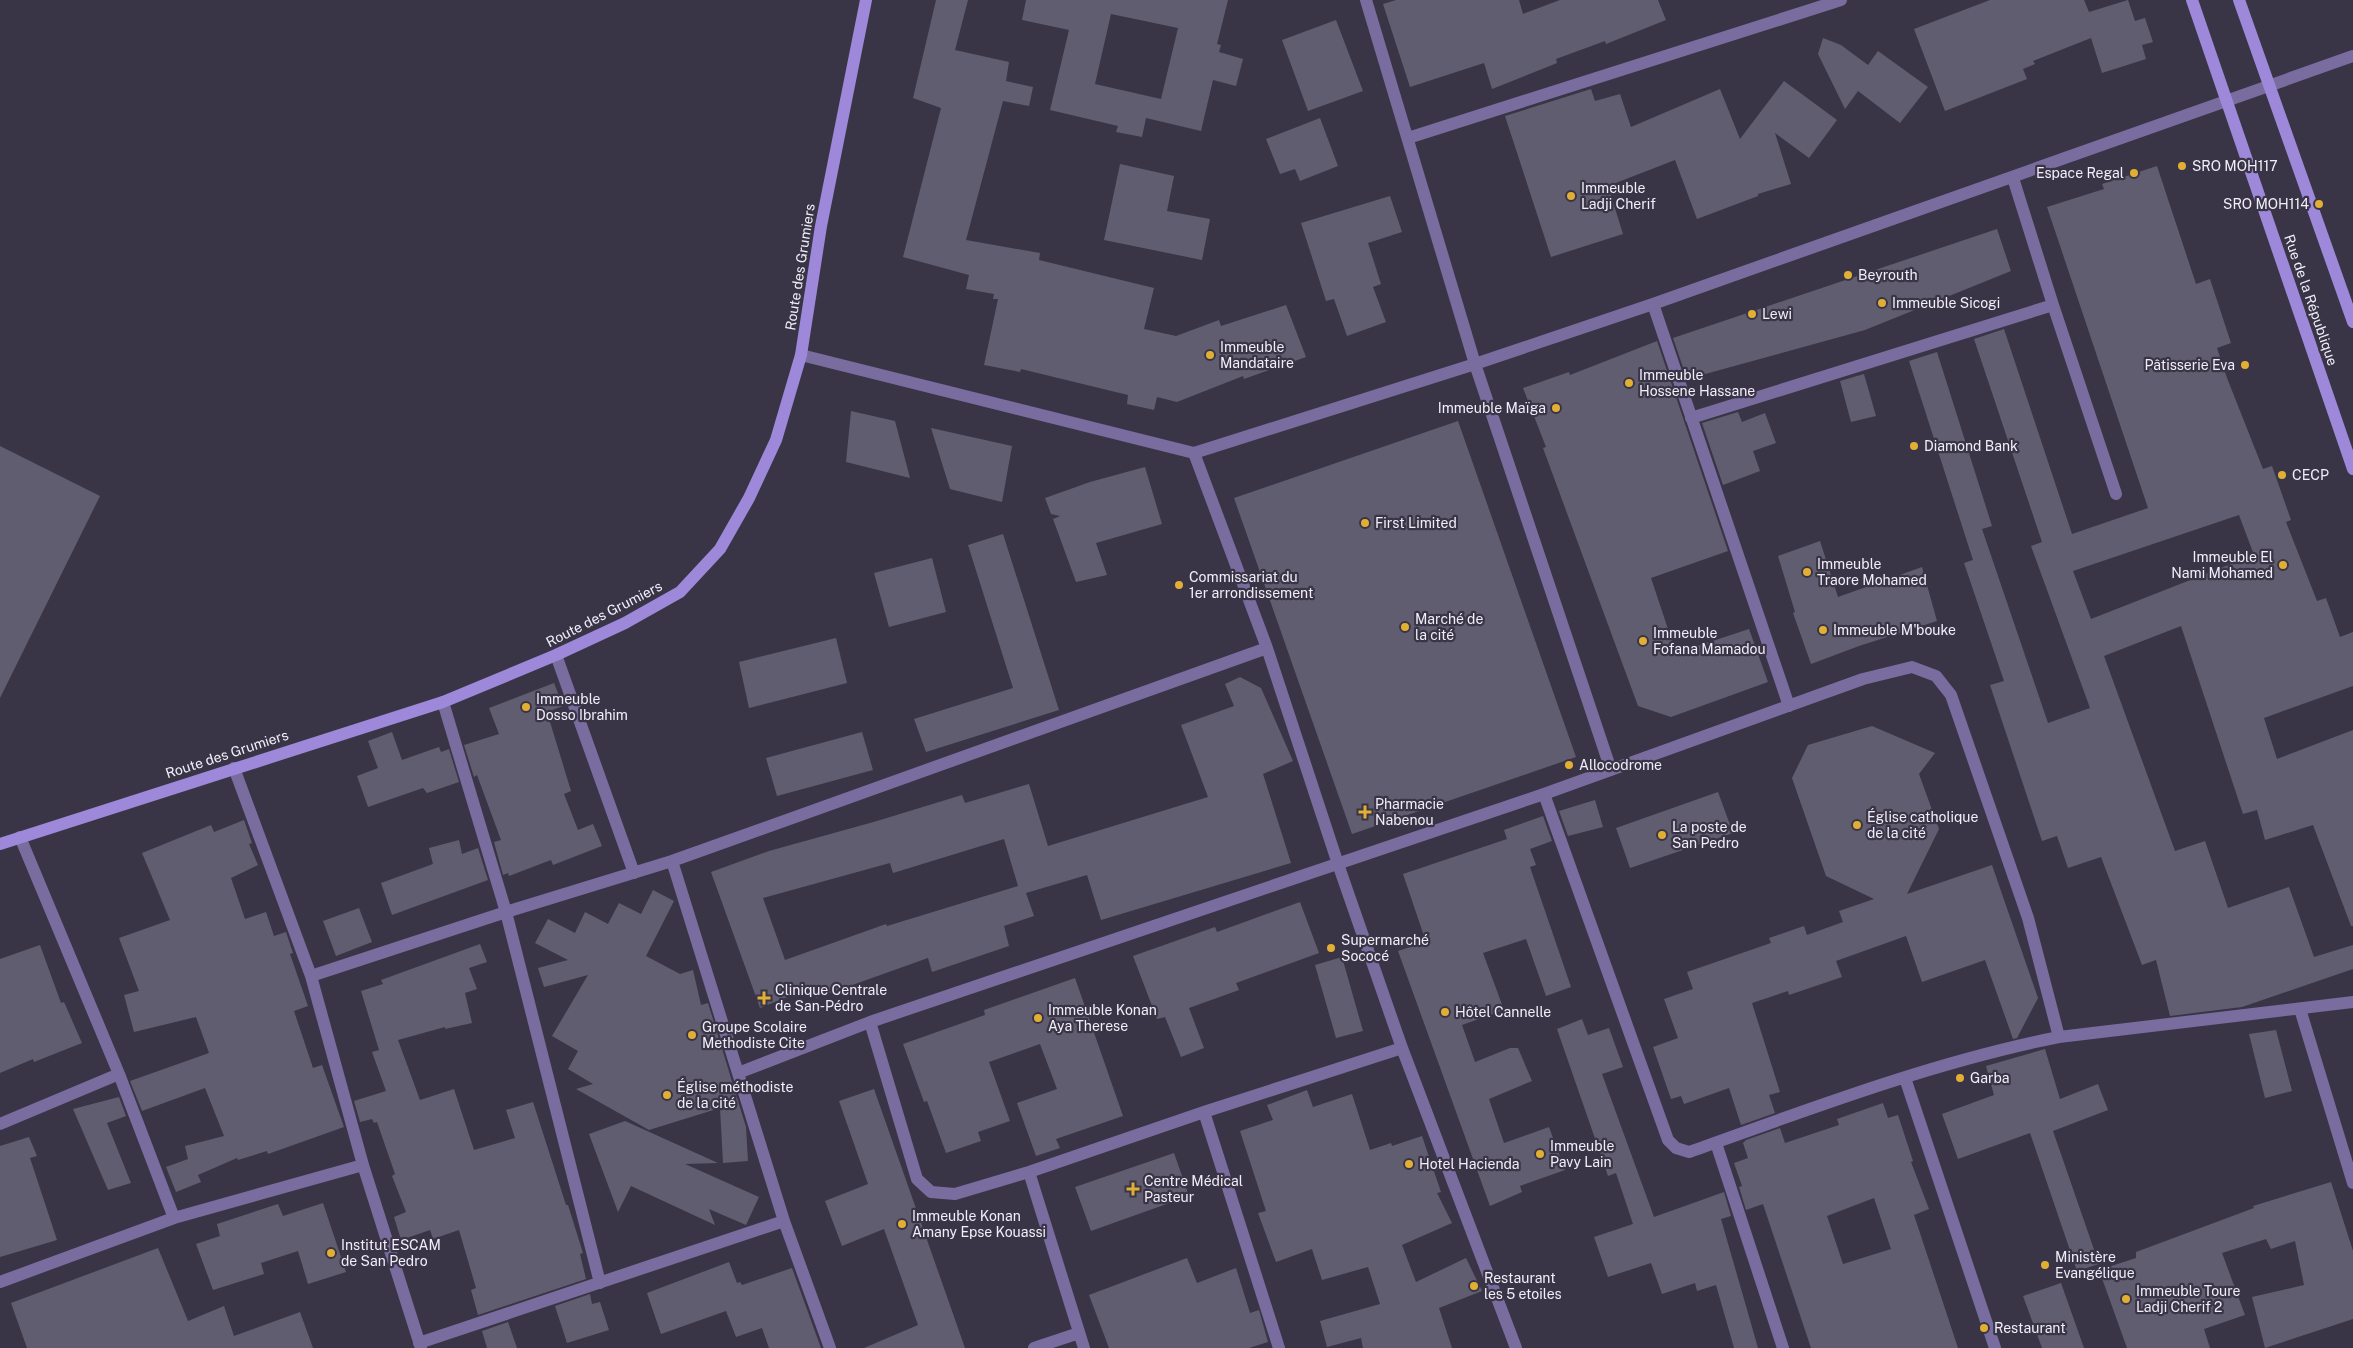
<svg xmlns="http://www.w3.org/2000/svg" width="2353" height="1348" viewBox="0 0 2353 1348" font-family="'Public Sans',sans-serif">
<style>
.building{fill:#615d70;fill-rule:evenodd}
.lines{fill:none;stroke-linecap:round;stroke-linejoin:round}
.street{stroke:#796c9f;stroke-width:12}
.secondary{stroke:#9d88d9;stroke-width:12}
.poi-dot{fill:#e1af34;stroke:#393546;stroke-width:2}
.labels{text-anchor:middle;dominant-baseline:central;stroke-width:4.5;stroke-linejoin:round;paint-order:stroke}
.poi-label{font-size:14px;fill:#f1eefa;stroke:#393546;text-anchor:start}
.street-label{font-size:14px;fill:#f1eefa;stroke:#393546}
</style>
<rect width="100%" height="100%" fill="#393546"/>
<path class="building" d="M 936,0 L 968,0 L 955,50 L 1009,62 L 1006,81 L 1033,87 L 1029,106 L 1003,101 L 966,240 L 1040,253 L 1039,260 L 1154,288 L 1144,329 L 1176,336 L 1219,320 L 1221,326 L 1286,305 L 1306,357 L 1244,379 L 1243,376 L 1177,402 L 1157,397 L 1154,410 L 1127,404 L 1128,395 L 1021,369 L 1020,372 L 984,365 L 998,299 L 993,299 L 994,294 L 966,289 L 969,275 L 903,257 L 941,108 L 913,98 Z
M 1026,0 L 1228,0 L 1217,44 L 1221,45 L 1219,52 L 1243,59 L 1236,86 L 1213,80 L 1201,131 L 1146,118 L 1142,137 L 1116,132 L 1118,126 L 1050,110 L 1069,30 L 1022,20 ZM 1111,14 L 1178,28 L 1161,99 L 1095,84 Z
M 1396,0 L 1519,0 L 1523,14 L 1560,0 L 1658,0 L 1666,20 L 1606,44 L 1605,41 L 1556,59 L 1557,63 L 1492,89 L 1484,63 L 1410,87 L 1383,4 Z
M 1990,0 L 2084,0 L 2089,12 L 2128,0 L 2135,21 L 2145,18 L 2153,42 L 2142,45 L 2146,59 L 2102,73 L 2091,38 L 2033,61 L 2035,64 L 2023,69 L 2027,79 L 1945,111 L 1914,29 Z
M 1336,20 L 1363,91 L 1308,111 L 1282,40 Z
M 1823,38 L 1841,45 L 1868,65 L 1878,51 L 1928,87 L 1900,123 L 1858,91 L 1845,109 L 1818,54 Z
M 1784,81 L 1837,120 L 1809,158 L 1775,133 L 1791,184 L 1758,194 L 1758,196 L 1697,219 L 1675,160 L 1608,186 L 1623,234 L 1551,257 L 1505,116 L 1591,89 L 1595,101 L 1620,94 L 1631,127 L 1720,89 L 1740,139 Z
M 1320,118 L 1338,166 L 1300,181 L 1295,169 L 1280,174 L 1266,139 Z
M 1120,164 L 1174,176 L 1167,211 L 1210,219 L 1202,260 L 1104,240 Z
M 2157,166 L 2196,284 L 2210,279 L 2231,343 L 2217,348 L 2227,378 L 2263,469 L 2272,466 L 2291,520 L 2286,522 L 2317,601 L 2326,598 L 2340,637 L 2353,632 L 2353,686 L 2264,718 L 2277,759 L 2353,730 L 2353,926 L 2351,926 L 2313,825 L 2265,840 L 2257,810 L 2243,814 L 2181,626 L 2104,656 L 2175,851 L 2205,841 L 2228,908 L 2289,887 L 2314,957 L 2353,945 L 2353,969 L 2242,1007 L 2170,1016 L 2156,960 L 2142,965 L 2101,857 L 2068,868 L 2057,836 L 2042,841 L 1990,685 L 2004,681 L 1964,563 L 1973,560 L 1909,361 L 1937,352 L 1992,526 L 1982,529 L 2048,723 L 2090,708 L 2031,546 L 2042,542 L 1974,339 L 2004,329 L 2072,534 L 2148,508 L 2047,207 L 2104,189 L 2102,184 ZM 2239,515 L 2254,555 L 2091,619 L 2073,571 Z
M 1390,196 L 1402,232 L 1368,243 L 1381,284 L 1373,287 L 1386,322 L 1347,336 L 1334,299 L 1326,301 L 1301,223 Z
M 1997,229 L 2011,271 L 1865,330 L 1687,379 L 1673,338 Z
M 1657,341 L 1728,551 L 1651,578 L 1676,653 L 1749,629 L 1768,682 L 1671,717 L 1638,706 L 1543,448 L 1546,447 L 1523,388 L 1569,372 L 1570,375 Z
M 1864,374 L 1876,416 L 1851,422 L 1840,381 Z
M 851,411 L 895,421 L 910,478 L 846,462 Z
M 1738,412 L 1742,422 L 1765,413 L 1776,443 L 1753,451 L 1760,471 L 1723,485 L 1702,423 Z
M 1458,421 L 1576,757 L 1352,834 L 1234,498 Z
M 931,428 L 1012,446 L 1002,502 L 950,489 Z
M 0,446 L 100,496 L 0,698 Z
M 1145,467 L 1162,524 L 1096,543 L 1107,575 L 1076,582 L 1053,519 L 1060,516 L 1051,514 L 1045,498 L 1090,482 Z
M 1003,534 L 1059,710 L 926,752 L 914,719 L 1013,688 L 968,545 Z
M 1820,541 L 1838,597 L 1922,567 L 1937,621 L 1859,646 L 1811,664 L 1793,613 L 1795,612 L 1778,556 Z
M 932,558 L 946,612 L 889,627 L 874,573 Z
M 836,638 L 847,683 L 749,708 L 739,662 Z
M 1240,677 L 1261,688 L 1293,761 L 1263,774 L 1291,863 L 1101,920 L 1087,875 L 1026,893 L 1034,916 L 1004,926 L 1009,946 L 932,972 L 928,958 L 816,998 L 812,987 L 760,1008 L 711,872 L 769,851 L 877,821 L 962,795 L 965,803 L 1029,784 L 1048,846 L 1208,797 L 1181,725 L 1234,706 L 1225,684 ZM 1004,839 L 1018,886 L 887,926 L 886,924 L 785,960 L 763,898 L 890,863 L 893,873 Z
M 554,683 L 563,706 L 547,712 L 571,791 L 564,794 L 578,830 L 593,824 L 602,846 L 553,865 L 551,860 L 509,876 L 508,873 L 503,875 L 494,842 L 501,840 L 477,775 L 474,777 L 464,745 L 499,734 L 489,708 Z
M 1872,726 L 1935,753 L 1919,774 L 1939,829 L 1907,894 L 1992,865 L 2038,998 L 2017,1038 L 2013,1039 L 1985,960 L 1922,982 L 1906,936 L 1836,961 L 1842,977 L 1789,995 L 1788,991 L 1752,1003 L 1780,1092 L 1769,1095 L 1775,1113 L 1741,1125 L 1729,1088 L 1684,1104 L 1681,1096 L 1671,1099 L 1653,1047 L 1678,1038 L 1664,999 L 1693,989 L 1687,972 L 1771,943 L 1769,938 L 1804,926 L 1807,935 L 1843,922 L 1839,911 L 1874,899 L 1826,876 L 1792,778 L 1808,745 Z
M 392,732 L 402,760 L 439,747 L 441,752 L 449,749 L 459,782 L 427,793 L 423,788 L 368,807 L 357,776 L 378,768 L 368,741 Z
M 862,732 L 873,770 L 777,796 L 766,758 Z
M 1718,792 L 1733,833 L 1630,868 L 1616,828 Z
M 1595,800 L 1603,827 L 1568,836 L 1559,811 Z
M 1543,816 L 1552,841 L 1530,849 L 1536,865 L 1530,867 L 1571,987 L 1546,996 L 1526,939 L 1483,953 L 1504,1010 L 1462,1025 L 1475,1062 L 1510,1048 L 1518,1048 L 1532,1081 L 1489,1099 L 1504,1143 L 1549,1127 L 1565,1170 L 1520,1186 L 1522,1192 L 1490,1206 L 1398,951 L 1426,942 L 1403,874 L 1507,839 L 1504,830 Z
M 244,820 L 252,843 L 249,844 L 258,865 L 231,878 L 245,919 L 266,912 L 274,936 L 286,932 L 293,953 L 290,954 L 308,1006 L 294,1011 L 313,1068 L 322,1065 L 344,1127 L 268,1154 L 267,1151 L 238,1160 L 237,1158 L 198,1175 L 201,1182 L 176,1192 L 166,1167 L 188,1159 L 185,1146 L 224,1136 L 205,1088 L 142,1111 L 130,1081 L 209,1053 L 196,1017 L 134,1032 L 124,995 L 139,991 L 119,938 L 170,920 L 142,853 L 211,825 L 214,832 Z
M 459,840 L 462,854 L 478,848 L 488,880 L 392,915 L 381,883 L 433,864 L 429,848 Z
M 653,890 L 674,901 L 646,956 L 680,974 L 693,970 L 701,1005 L 708,1003 L 746,1127 L 748,1161 L 723,1163 L 720,1108 L 649,1130 L 576,1089 L 593,1084 L 568,1069 L 578,1051 L 552,1036 L 588,975 L 544,987 L 538,968 L 568,960 L 535,943 L 548,919 L 575,933 L 585,912 L 608,924 L 619,903 L 641,914 Z
M 1300,902 L 1319,953 L 1236,983 L 1239,990 L 1189,1008 L 1204,1048 L 1181,1057 L 1165,1017 L 1157,1019 L 1133,956 L 1215,927 L 1217,932 Z
M 359,908 L 372,942 L 336,956 L 323,921 Z
M 480,944 L 487,962 L 469,968 L 477,989 L 465,993 L 472,1023 L 445,1029 L 445,1027 L 398,1040 L 420,1100 L 454,1089 L 474,1150 L 515,1138 L 506,1110 L 533,1102 L 566,1205 L 568,1205 L 583,1253 L 580,1254 L 586,1279 L 478,1315 L 471,1290 L 476,1288 L 459,1230 L 433,1239 L 430,1230 L 401,1240 L 394,1217 L 406,1212 L 392,1176 L 395,1174 L 377,1122 L 374,1123 L 372,1119 L 360,1122 L 354,1101 L 386,1091 L 372,1052 L 379,1050 L 361,991 L 383,984 L 381,980 Z
M 40,945 L 61,1003 L 64,1002 L 82,1043 L 34,1062 L 33,1059 L 0,1073 L 0,959 Z
M 1342,957 L 1363,1031 L 1336,1038 L 1315,965 Z
M 1075,978 L 1123,1116 L 1056,1139 L 1060,1148 L 1036,1156 L 1017,1103 L 1057,1089 L 1040,1044 L 989,1062 L 1010,1121 L 978,1132 L 981,1141 L 946,1153 L 927,1101 L 924,1102 L 903,1044 L 985,1015 L 984,1010 Z
M 1582,1019 L 1588,1035 L 1609,1028 L 1623,1067 L 1602,1074 L 1654,1217 L 1724,1192 L 1731,1216 L 1721,1219 L 1758,1348 L 1734,1348 L 1716,1285 L 1697,1291 L 1695,1283 L 1662,1294 L 1651,1263 L 1608,1277 L 1594,1237 L 1633,1224 L 1616,1173 L 1608,1176 L 1557,1029 Z
M 2276,1030 L 2292,1091 L 2265,1098 L 2249,1034 Z
M 2045,1049 L 2060,1099 L 2098,1084 L 2108,1110 L 2053,1131 L 2099,1264 L 2077,1271 L 2030,1133 L 1958,1159 L 1942,1114 L 1994,1095 L 1986,1066 Z
M 874,1089 L 965,1348 L 864,1348 L 918,1325 L 884,1229 L 842,1246 L 825,1201 L 868,1184 L 839,1101 Z
M 1307,1090 L 1313,1107 L 1352,1094 L 1370,1150 L 1391,1143 L 1392,1146 L 1422,1136 L 1441,1192 L 1437,1193 L 1452,1223 L 1402,1245 L 1416,1282 L 1466,1258 L 1482,1291 L 1439,1308 L 1452,1348 L 1363,1348 L 1361,1338 L 1327,1347 L 1320,1321 L 1380,1304 L 1368,1267 L 1322,1280 L 1312,1249 L 1276,1262 L 1258,1213 L 1266,1211 L 1240,1131 L 1273,1120 L 1267,1105 Z
M 119,1097 L 126,1116 L 107,1123 L 131,1183 L 108,1190 L 73,1109 Z
M 1883,1103 L 1888,1118 L 1898,1115 L 1913,1161 L 1911,1162 L 1929,1209 L 1914,1215 L 1958,1348 L 1811,1348 L 1763,1204 L 1746,1210 L 1739,1187 L 1742,1186 L 1734,1163 L 1748,1158 L 1743,1143 L 1746,1140 L 1780,1128 L 1785,1143 L 1839,1125 L 1837,1119 ZM 1874,1198 L 1891,1249 L 1843,1264 L 1827,1216 Z
M 625,1121 L 718,1163 L 685,1164 L 759,1197 L 746,1225 L 709,1209 L 715,1225 L 631,1186 L 618,1212 L 589,1134 Z
M 29,1137 L 37,1156 L 30,1158 L 57,1240 L 0,1257 L 0,1146 Z
M 1174,1153 L 1189,1196 L 1091,1231 L 1075,1187 Z
M 2331,1182 L 2353,1251 L 2353,1319 L 2265,1348 L 2252,1297 L 2304,1285 L 2295,1241 L 2271,1249 L 2266,1239 L 2222,1253 L 2245,1315 L 2204,1329 L 2210,1348 L 2127,1348 L 2099,1270 L 2136,1258 L 2136,1252 L 2254,1208 L 2253,1206 Z
M 323,1203 L 346,1272 L 308,1284 L 298,1251 L 261,1263 L 264,1274 L 213,1290 L 196,1244 L 220,1236 L 217,1224 L 278,1204 L 283,1216 Z
M 158,1248 L 188,1321 L 224,1306 L 234,1336 L 300,1312 L 313,1348 L 27,1348 L 11,1303 Z
M 1187,1258 L 1197,1283 L 1236,1268 L 1250,1313 L 1259,1310 L 1268,1342 L 1249,1348 L 1109,1348 L 1089,1295 Z
M 729,1262 L 737,1283 L 740,1282 L 742,1285 L 792,1268 L 821,1348 L 769,1348 L 762,1328 L 736,1337 L 726,1311 L 661,1334 L 647,1293 Z
M 2061,1283 L 2084,1348 L 2042,1348 L 2023,1296 Z
M 590,1294 L 592,1304 L 600,1302 L 609,1330 L 567,1343 L 555,1306 Z
M 508,1322 L 517,1348 L 487,1348 L 482,1331 Z"/>
<g class="lines">
<path class="street" d="M 1366,0 L 1475,364 L 1611,770
M 1408,138 L 1841,0
M 2013,178 L 2053,305 L 2116,494
M 1653,304 L 1789,706
M 801,355 L 1194,453 L 1475,364 L 1653,304 L 2353,56
M 1691,418 L 2053,305
M 1194,453 L 1267,648 L 1338,864 L 1402,1048 L 1516,1348
M 556,655 L 634,873
M 443,702 L 506,912 L 600,1283
M 234,768 L 311,976 L 363,1165 L 421,1348
M 1544,794 L 1668,1140 L 1676,1148 L 1689,1152 C 1810,1109 1933,1062 2059,1037 L 2353,1002
M 20,837 L 119,1074 L 174,1218
M 672,861 L 784,1221 L 830,1348
M 311,976 L 506,912 L 672,861 L 1267,648
M 2300,1009 L 2353,1183
M 870,1022 L 917,1179 L 931,1192 L 955,1194 L 1029,1172 L 1204,1112 L 1402,1048
M 738,1073 L 870,1022 L 1544,794 L 1863,679 L 1912,667 L 1936,676 L 1951,695 L 2028,918 L 2059,1037
M 1905,1078 L 1995,1348
M 1204,1112 L 1279,1348
M 0,1124 L 119,1074
M 1716,1143 L 1783,1348
M 1029,1172 L 1084,1348
M 0,1282 L 174,1218 L 363,1165
M 419,1343 L 784,1221
M 1034,1348 L 1079,1333"/>
<path class="secondary" d="M 2192,0 L 2353,469
M 2239,0 L 2353,322
M 0,844 L 443,702 L 556,655 L 625,623 L 680,592 L 720,549 L 749,498 L 776,440 L 801,355 L 821,226 L 866,0"/>
</g>
<g class="poi-dot">
<circle cx="2182" cy="166" r="5"/>
<circle cx="2134" cy="173" r="5"/>
<circle cx="1571" cy="196" r="5"/>
<circle cx="2319" cy="204" r="5"/>
<circle cx="1848" cy="275" r="5"/>
<circle cx="1882" cy="303" r="5"/>
<circle cx="1752" cy="314" r="5"/>
<circle cx="1210" cy="355" r="5"/>
<circle cx="2245" cy="365" r="5"/>
<circle cx="1629" cy="383" r="5"/>
<circle cx="1556" cy="408" r="5"/>
<circle cx="1914" cy="446" r="5"/>
<circle cx="2282" cy="475" r="5"/>
<circle cx="1365" cy="523" r="5"/>
<circle cx="2283" cy="565" r="5"/>
<circle cx="1807" cy="572" r="5"/>
<circle cx="1179" cy="585" r="5"/>
<circle cx="1405" cy="627" r="5"/>
<circle cx="1823" cy="630" r="5"/>
<circle cx="1643" cy="641" r="5"/>
<circle cx="526" cy="707" r="5"/>
<circle cx="1569" cy="765" r="5"/>
<path d="M1362.5 804.5h5v5h5v5h-5v5h-5v-5h-5v-5h5z"/>
<circle cx="1857" cy="825" r="5"/>
<circle cx="1662" cy="835" r="5"/>
<circle cx="1331" cy="948" r="5"/>
<path d="M761.5 990.5h5v5h5v5h-5v5h-5v-5h-5v-5h5z"/>
<circle cx="1445" cy="1012" r="5"/>
<circle cx="1038" cy="1018" r="5"/>
<circle cx="692" cy="1035" r="5"/>
<circle cx="1960" cy="1078" r="5"/>
<circle cx="667" cy="1095" r="5"/>
<circle cx="1540" cy="1154" r="5"/>
<circle cx="1409" cy="1164" r="5"/>
<path d="M1130.5 1181.5h5v5h5v5h-5v5h-5v-5h-5v-5h5z"/>
<circle cx="902" cy="1224" r="5"/>
<circle cx="331" cy="1253" r="5"/>
<circle cx="2045" cy="1265" r="5"/>
<circle cx="1474" cy="1286" r="5"/>
<circle cx="2126" cy="1299" r="5"/>
<circle cx="1984" cy="1328" r="5"/>
</g>
<g class="labels">
<g class="poi-label">
<text x="2192" y="166">SRO MOH117</text>
<text x="2124" y="173" text-anchor="end">Espace Regal</text>
<text x="1581" y="188">Immeuble<tspan x="1581" dy="16">Ladji Cherif</tspan></text>
<text x="2309" y="204" text-anchor="end">SRO MOH114</text>
<text x="1858" y="275">Beyrouth</text>
<text x="1892" y="303">Immeuble Sicogi</text>
<text x="1762" y="314">Lewi</text>
<text x="1220" y="347">Immeuble<tspan x="1220" dy="16">Mandataire</tspan></text>
<text x="2235" y="365" text-anchor="end">Pâtisserie Eva</text>
<text x="1639" y="375">Immeuble<tspan x="1639" dy="16">Hossene Hassane</tspan></text>
<text x="1546" y="408" text-anchor="end">Immeuble Maïga</text>
<text x="1924" y="446">Diamond Bank</text>
<text x="2292" y="475">CECP</text>
<text x="1375" y="523">First Limited</text>
<text x="2273" y="557" text-anchor="end">Immeuble El<tspan x="2273" dy="16">Nami Mohamed</tspan></text>
<text x="1817" y="564">Immeuble<tspan x="1817" dy="16">Traore Mohamed</tspan></text>
<text x="1189" y="577">Commissariat du<tspan x="1189" dy="16">1er arrondissement</tspan></text>
<text x="1415" y="619">Marché de<tspan x="1415" dy="16">la cité</tspan></text>
<text x="1833" y="630">Immeuble M'bouke</text>
<text x="1653" y="633">Immeuble<tspan x="1653" dy="16">Fofana Mamadou</tspan></text>
<text x="536" y="699">Immeuble<tspan x="536" dy="16">Dosso Ibrahim</tspan></text>
<text x="1579" y="765">Allocodrome</text>
<text x="1375" y="804">Pharmacie<tspan x="1375" dy="16">Nabenou</tspan></text>
<text x="1867" y="817">Église catholique<tspan x="1867" dy="16">de la cité</tspan></text>
<text x="1672" y="827">La poste de<tspan x="1672" dy="16">San Pedro</tspan></text>
<text x="1341" y="940">Supermarché<tspan x="1341" dy="16">Sococé</tspan></text>
<text x="775" y="990">Clinique Centrale<tspan x="775" dy="16">de San-Pédro</tspan></text>
<text x="1048" y="1010">Immeuble Konan<tspan x="1048" dy="16">Aya Therese</tspan></text>
<text x="1455" y="1012">Hôtel Cannelle</text>
<text x="702" y="1027">Groupe Scolaire<tspan x="702" dy="16">Methodiste Cite</tspan></text>
<text x="1970" y="1078">Garba</text>
<text x="677" y="1087">Église méthodiste<tspan x="677" dy="16">de la cité</tspan></text>
<text x="1550" y="1146">Immeuble<tspan x="1550" dy="16">Pavy Lain</tspan></text>
<text x="1419" y="1164">Hotel Hacienda</text>
<text x="1144" y="1181">Centre Médical<tspan x="1144" dy="16">Pasteur</tspan></text>
<text x="912" y="1216">Immeuble Konan<tspan x="912" dy="16">Amany Epse Kouassi</tspan></text>
<text x="341" y="1245">Institut ESCAM<tspan x="341" dy="16">de San Pedro</tspan></text>
<text x="2055" y="1257">Ministère<tspan x="2055" dy="16">Evangélique</tspan></text>
<text x="1484" y="1278">Restaurant<tspan x="1484" dy="16">les 5 etoiles</tspan></text>
<text x="2136" y="1291">Immeuble Toure<tspan x="2136" dy="16">Ladji Cherif 2</tspan></text>
<text x="1994" y="1328">Restaurant</text>
</g>
<g class="street-label">
<text transform="translate(800 267) rotate(-81)">Route des Grumiers</text>
<text transform="translate(2311 300) rotate(71)">Rue de la République</text>
<text transform="translate(604 614) rotate(-27)">Route des Grumiers</text>
<text transform="translate(227 754) rotate(-18)">Route des Grumiers</text>
</g>
</g>
</svg>
